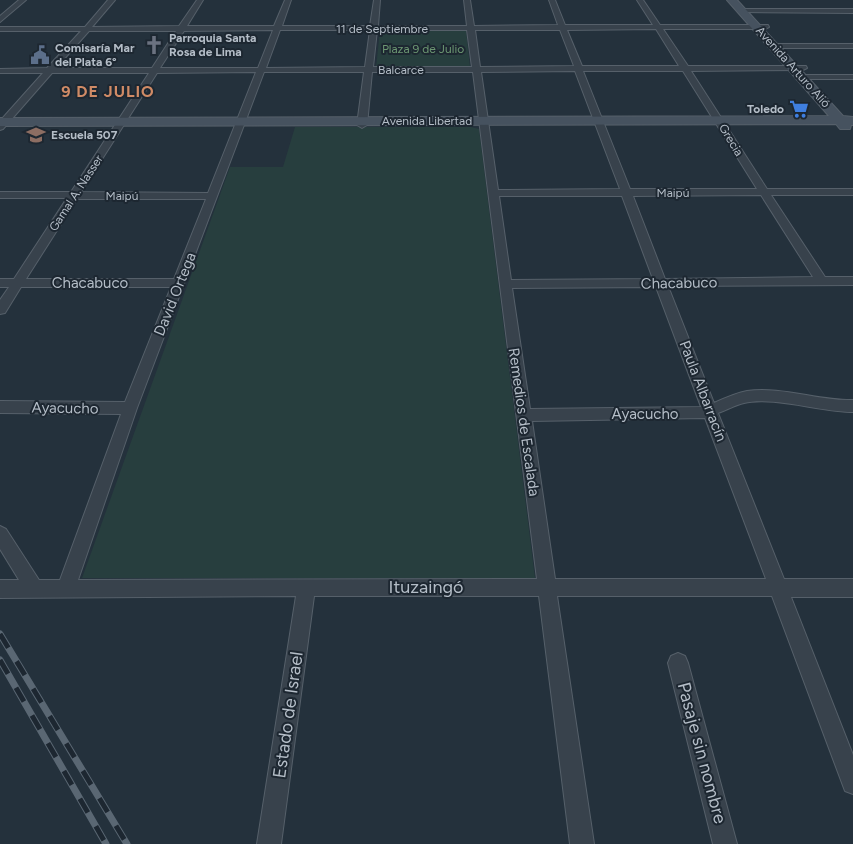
<svg xmlns="http://www.w3.org/2000/svg" width="853" height="844" viewBox="0 0 853 844" font-family="Figtree,sans-serif">
<style>
.green{fill:#273e3e}
.lines{fill:none;stroke-linecap:round;stroke-linejoin:round}
.minor-casing{stroke:#56606a;stroke-width:2}
.secondary-casing{stroke:#56606a;stroke-width:2}
.minor{fill:#38424c;fill-rule:evenodd}
.secondary{fill:#46525f;fill-rule:evenodd}
.rail-casing{stroke:#5a6773;stroke-width:7}
.rail{stroke:#1d2731;stroke-width:5;stroke-dasharray:16;stroke-linecap:butt}
.labels{text-anchor:middle;dominant-baseline:central;stroke-width:4;stroke-linejoin:round;paint-order:stroke}
.far-street-label{font-size:12px;fill:#b4bdc7;stroke:#1d2731}
.far-poi-label{font-size:12px;font-weight:bold;fill:#b4bdc7;stroke:#1d2731;text-anchor:start}
.far-park-label{font-size:12px;fill:#6c9772;stroke:#1d2731}
.street-label{font-size:15px;fill:#b4bdc7;stroke:#1d2731}
.far-district-label{font-size:16px;font-weight:bold;letter-spacing:1px;fill:#d08b66;stroke:#1d2731}
.near-street-label{font-size:18px;fill:#b4bdc7;stroke:#1d2731}
</style>
<rect width="100%" height="100%" fill="#24313c"/>
<path class="green" d="M 380,30 L 466,30 L 470,67 L 376,68 Z
M 295,127 L 471,127 L 479,129 L 535,578 L 82,578 L 230,167 L 283,167 Z"/>
<g class="lines">
<g class="minor-casing">
<path id="minor" d="M 19,0 L 26,0 L 0,22 L 0,16 Z
M 108,0 L 115,0 L 92,27 L 179,26 L 197,0 L 203,0 L 187,26 L 274,26 L 285,0 L 291,0 L 282,26 L 370,26 L 374,0 L 380,0 L 378,26 L 467,26 L 464,0 L 470,0 L 474,26 L 558,25 L 549,0 L 555,0 L 565,25 L 653,25 L 637,0 L 643,0 L 660,25 L 768,25 L 769,27 L 765,29 L 663,29 L 688,66 L 806,66 L 807,68 L 803,70 L 691,71 L 767,189 L 853,189 L 853,195 L 771,195 L 825,277 L 853,277 L 853,285 L 668,286 L 714,403 C 725,398 736,393 747,391 C 781,386 819,401 853,400 L 853,412 C 821,412 772,396 744,403 C 735,405 727,410 718,413 L 784,579 L 853,579 L 853,597 L 791,597 L 853,755 L 853,794 L 845,791 L 842,783 L 772,596 L 557,596 L 594,844 L 570,844 L 539,596 L 314,596 L 281,844 L 257,844 L 296,596 L 0,598 L 0,580 L 19,580 L 0,549 L 0,526 L 6,529 L 39,580 L 60,580 L 121,414 L 0,413 L 0,401 L 125,402 L 171,287 L 21,287 L 5,313 L 0,314 L 0,300 L 9,287 L 0,287 L 0,279 L 14,279 L 67,198 L 0,198 L 0,192 L 71,192 L 149,73 L 52,73 L 3,129 L 0,130 L 0,121 L 43,73 L 0,73 L 0,69 L 47,68 L 81,31 L 0,31 L 0,27 L 85,27 ZM 656,29 L 679,66 L 582,66 L 567,30 ZM 273,30 L 258,68 L 160,68 L 184,31 ZM 280,30 L 370,30 L 365,67 L 266,68 ZM 377,30 L 467,30 L 472,67 L 373,67 ZM 475,30 L 560,30 L 574,66 L 480,67 ZM 89,31 L 176,31 L 152,68 L 56,68 ZM 575,71 L 620,189 L 498,190 L 481,72 ZM 583,71 L 683,71 L 757,189 L 630,189 ZM 256,72 L 208,193 L 81,192 L 157,73 ZM 264,72 L 364,72 L 357,125 L 362,128 L 367,125 L 372,72 L 473,72 L 537,579 L 78,580 L 137,408 ZM 761,195 L 813,277 L 665,279 L 633,196 ZM 499,196 L 622,196 L 653,279 L 511,280 ZM 77,199 L 206,199 L 174,279 L 26,279 ZM 656,287 L 701,407 L 530,409 L 512,288 ZM 705,418 L 766,579 L 555,579 L 532,421 Z
M 742,9 L 853,9 L 853,13 L 740,12 L 740,10 Z
M 771,44 L 853,44 L 853,48 L 771,48 Z
M 799,75 L 853,75 L 853,79 L 799,79 Z
M 678,653 L 685,656 L 688,663 L 737,844 L 713,844 L 668,663 L 671,656 Z"/>
</g>
<g class="secondary-casing">
<path id="secondary" d="M 727,0 L 737,0 L 843,116 L 853,117 L 853,125 L 851,125 L 850,129 L 840,129 L 836,124 L 0,126 L 0,118 L 829,116 Z"/>
</g>
<use href="#minor" class="minor"/>
<use href="#secondary" class="secondary"/>
<g class="rail-casing">
<path id="rail" d="M 0,634 L 127,844
M 0,660 L 106,844"/>
</g>
<use href="#rail" class="rail"/>
</g>
<defs>
<g id="church-bare" transform="scale(1.5)"><path d="M-1.2-6h2.4v3.5h3.3v2.4h-3.3V6h-2.4V-.1h-3.3v-2.4h3.3Z" fill="#6b7280" stroke="#1d2731" stroke-width="2.5" paint-order="stroke"/></g>
<g id="civic-bare" transform="scale(1.5)"><path d="M-.6-6.5H3V-4.5H.6V-3L4-1V1h2V6H-6V1h2V-1L-.6-3ZM-1.2 2.5V6h2.4V2.5Z" fill="#5c6f8a" stroke="#1d2731" stroke-width="2.5" paint-order="stroke"/></g>
<g id="supermarket-bare" transform="scale(1.5)"><path d="M-6-5.5h2.5l.6 2H6L4.5 2H-2.5L-4.4-4H-6ZM-1.5 3.2a1.3 1.3 0 1 0 .1 0ZM3 3.2a1.3 1.3 0 1 0 .1 0Z" fill="#3f7fe0" stroke="#1d2731" stroke-width="2.5" paint-order="stroke"/></g>
<g id="school-bare" transform="scale(1.5)"><path d="M0-5L7-2L0 1L-7-2ZM-4 1L0 2.5L4 1V4Q0 6-4 4Z" fill="#8d6e63" stroke="#1d2731" stroke-width="2.5" paint-order="stroke"/></g>
</defs>
<g fill-rule="evenodd">
<use href="#church-bare" x="154" y="45"/>
<use href="#civic-bare" x="40" y="55"/>
<use href="#supermarket-bare" x="799" y="109"/>
<use href="#school-bare" x="36" y="135"/>
</g>
<g class="labels">
<g class="far-street-label">
<text x="382" y="29">11 de Septiembre</text>
<text transform="translate(793 67) rotate(48)">Avenida Arturo Alió</text>
<text x="401" y="70">Balcarce</text>
<text x="427" y="121">Avenida Libertad</text>
<text transform="translate(731 140) rotate(59)">Grecia</text>
<text transform="translate(76 193) rotate(-57)">Gamal A. Nasser</text>
<text x="673" y="193">Maipú</text>
<text x="122" y="196">Maipú</text>
</g>
<g class="far-poi-label">
<text x="169" y="38">Parroquia Santa<tspan x="169" dy="14">Rosa de Lima</tspan></text>
<text x="55" y="48">Comisaría Mar<tspan x="55" dy="14">del Plata 6°</tspan></text>
<text x="784" y="109" text-anchor="end">Toledo</text>
<text x="51" y="135">Escuela 507</text>
</g>
<g class="far-park-label">
<text x="423" y="49">Plaza 9 de Julio</text>
</g>
<g class="street-label">
<text x="90" y="283">Chacabuco</text>
<text transform="translate(679 283) rotate(-1)">Chacabuco</text>
<text transform="translate(175 294) rotate(-68)">David Ortega</text>
<text transform="translate(703 391) rotate(69)">Paula Albarracín</text>
<text transform="translate(65 408) rotate(1)">Ayacucho</text>
<text x="645" y="414">Ayacucho</text>
<text transform="translate(524 422) rotate(82)">Remedios de Escalada</text>
</g>
<g class="far-district-label">
<text x="108" y="91">9 DE JULIO</text>
</g>
<g class="near-street-label">
<text x="426" y="587">Ituzaingó</text>
<text transform="translate(288 715) rotate(-82)">Estado de Israel</text>
<text transform="translate(702 753) rotate(75)">Pasaje sin nombre</text>
</g>
</g>
</svg>
